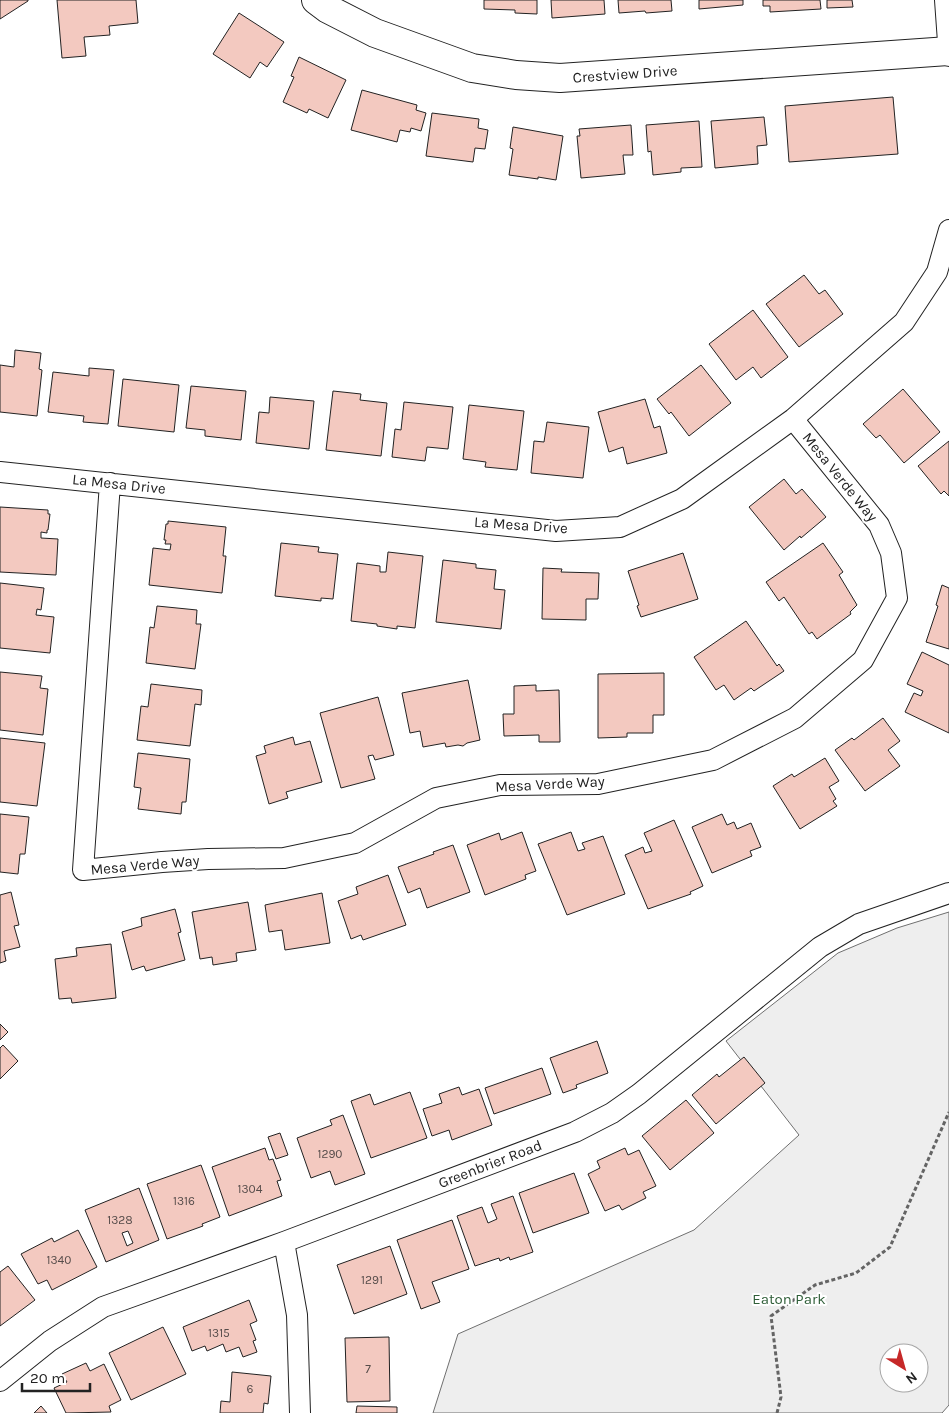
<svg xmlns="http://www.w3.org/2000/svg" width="949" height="1413" viewBox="0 0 949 1413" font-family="Karla,sans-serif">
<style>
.green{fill:#eee;stroke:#6f6f6f;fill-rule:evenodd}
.building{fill:#f3c9c0;stroke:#222;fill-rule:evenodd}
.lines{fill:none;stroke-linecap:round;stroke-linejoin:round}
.street-casing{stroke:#222;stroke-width:22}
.secondary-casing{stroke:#222;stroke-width:30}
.path{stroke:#646464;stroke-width:3;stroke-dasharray:4 2.5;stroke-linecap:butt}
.street{stroke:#fff;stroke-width:20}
.secondary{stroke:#fff;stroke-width:28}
.labels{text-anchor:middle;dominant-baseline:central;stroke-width:4;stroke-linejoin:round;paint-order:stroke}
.number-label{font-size:12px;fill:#564c4a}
.street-label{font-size:15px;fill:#222;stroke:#fff}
.park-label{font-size:15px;fill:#2f5e38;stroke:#fff}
</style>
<rect width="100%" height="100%" fill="#fff"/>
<path class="green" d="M 949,912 L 949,1405 L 942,1413 L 433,1413 L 458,1334 L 694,1230 L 799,1135 L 726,1041 L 838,953 L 897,928 ZM 889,1353 L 919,1353 L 919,1383 L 889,1383 Z"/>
<path class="building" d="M 0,0 L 28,0 L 28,1 L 0,19 Z
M 57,0 L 136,0 L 138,23 L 109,26 L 110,35 L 84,37 L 86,56 L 62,58 Z
M 484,0 L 537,0 L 537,14 L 515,13 L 515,10 L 484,9 Z
M 551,0 L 604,0 L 605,14 L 552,18 Z
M 618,0 L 671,0 L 672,11 L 646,13 L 645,11 L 619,13 Z
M 699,0 L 743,0 L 743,5 L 699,9 Z
M 763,0 L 820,0 L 821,9 L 770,12 L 770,6 L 763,6 Z
M 827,0 L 852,0 L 853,7 L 827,8 Z
M 239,13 L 284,42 L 267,67 L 260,62 L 250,78 L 213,54 Z
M 299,57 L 346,80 L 328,118 L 309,109 L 307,113 L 283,102 L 294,77 L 291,76 Z
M 362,90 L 417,105 L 416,110 L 426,113 L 421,131 L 411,128 L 410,132 L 400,130 L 397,142 L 351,130 Z
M 893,97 L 898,154 L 789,162 L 785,106 Z
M 432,113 L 479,119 L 478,128 L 488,130 L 485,149 L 475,148 L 473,162 L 426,156 Z
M 764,117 L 767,145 L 757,146 L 758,164 L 715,168 L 711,121 Z
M 699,121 L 702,167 L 681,168 L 681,172 L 653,175 L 651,151 L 648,152 L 646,125 Z
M 631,125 L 633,155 L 623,155 L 625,174 L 581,178 L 577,136 L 580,136 L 579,129 Z
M 513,127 L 563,136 L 556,180 L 538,177 L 538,179 L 509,175 L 513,149 L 510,148 Z
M 804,275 L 819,294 L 825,290 L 843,314 L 799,347 L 766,304 Z
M 753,310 L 788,357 L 761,378 L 753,367 L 736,380 L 709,344 Z
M 15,350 L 41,353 L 39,369 L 42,370 L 37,416 L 0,412 L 0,365 L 14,367 Z
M 701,365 L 731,403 L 689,436 L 671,412 L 669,414 L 657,399 Z
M 89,368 L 114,370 L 108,424 L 83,422 L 84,416 L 48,412 L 53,372 L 89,376 Z
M 123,379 L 179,385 L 174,432 L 118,426 Z
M 191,386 L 246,391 L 241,440 L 205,436 L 205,430 L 186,428 Z
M 903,389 L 940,432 L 904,463 L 880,435 L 876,438 L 863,424 Z
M 333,391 L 361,394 L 360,400 L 387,403 L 381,456 L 326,450 Z
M 270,397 L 314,401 L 309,449 L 256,443 L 259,412 L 269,413 Z
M 645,399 L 654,428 L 660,426 L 667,453 L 627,464 L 623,447 L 609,452 L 598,412 Z
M 404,402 L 453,407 L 448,449 L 427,447 L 425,461 L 392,457 L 395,429 L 401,430 Z
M 469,405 L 524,411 L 517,470 L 485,467 L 486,462 L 463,459 Z
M 547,422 L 589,427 L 583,478 L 531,473 L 534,441 L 544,442 Z
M 949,441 L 949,496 L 944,491 L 941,494 L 918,466 Z
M 784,479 L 796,494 L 802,489 L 826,517 L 801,538 L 800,536 L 784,550 L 749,507 Z
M 0,507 L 48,510 L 48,514 L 50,514 L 48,530 L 47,530 L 47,533 L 41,532 L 41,538 L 58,539 L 56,575 L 0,572 Z
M 168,521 L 226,527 L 223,556 L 226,556 L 222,593 L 149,585 L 153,548 L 170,550 L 171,544 L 165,544 L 166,540 L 164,540 L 166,524 L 168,524 Z
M 281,543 L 319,547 L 318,552 L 338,554 L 333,599 L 321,598 L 321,601 L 275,596 Z
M 823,543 L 843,572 L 839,575 L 857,605 L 850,612 L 851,614 L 817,639 L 812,632 L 809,634 L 784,597 L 779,601 L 766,582 Z
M 388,552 L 423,556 L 415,628 L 397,626 L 397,629 L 377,626 L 377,624 L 351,621 L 357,563 L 380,566 L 380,572 L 386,572 Z
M 683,553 L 698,599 L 641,617 L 637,606 L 639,605 L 628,571 Z
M 443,560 L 476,564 L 476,568 L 496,570 L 494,589 L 505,590 L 501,629 L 436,622 Z
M 543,568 L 562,569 L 561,572 L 599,573 L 598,599 L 586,599 L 586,620 L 542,619 Z
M 0,583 L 44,588 L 41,610 L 37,609 L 36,615 L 54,617 L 50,653 L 0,648 Z
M 942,585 L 949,588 L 949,649 L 926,642 L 938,606 L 936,605 Z
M 157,606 L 197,610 L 196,624 L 201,624 L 195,669 L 146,663 L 150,627 L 154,628 Z
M 746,621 L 777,666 L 779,664 L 784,671 L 754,691 L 751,688 L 734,700 L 724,685 L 716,690 L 694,657 Z
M 922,652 L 949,665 L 949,733 L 905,712 L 914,693 L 921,696 L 923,691 L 907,684 Z
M 0,672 L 42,676 L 40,688 L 48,689 L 43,735 L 0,730 Z
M 664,673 L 664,715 L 653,715 L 653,733 L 627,733 L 627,737 L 598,738 L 598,674 Z
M 468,680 L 480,740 L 467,743 L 463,746 L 458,745 L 446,747 L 445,743 L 423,747 L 420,731 L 410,733 L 402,693 Z
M 151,684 L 202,690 L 201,705 L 195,704 L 190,746 L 137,740 L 141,706 L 148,707 Z
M 536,685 L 536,691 L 559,690 L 560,742 L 539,742 L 539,735 L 504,736 L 503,714 L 514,714 L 514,686 Z
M 378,697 L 394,755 L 375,760 L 373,755 L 368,756 L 375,779 L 341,788 L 320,713 Z
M 883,718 L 900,741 L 888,750 L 900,766 L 865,791 L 835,750 L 852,738 L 854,740 Z
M 293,737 L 295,745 L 310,741 L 322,782 L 286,792 L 288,798 L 269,804 L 256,756 L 266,753 L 264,746 Z
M 0,738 L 45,743 L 37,806 L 0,802 Z
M 138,753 L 190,759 L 186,802 L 182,802 L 181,814 L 138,809 L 141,788 L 134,787 Z
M 825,758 L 839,781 L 829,787 L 836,799 L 833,801 L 837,806 L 800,829 L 773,786 L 792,774 L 794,777 Z
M 0,814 L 29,817 L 25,854 L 20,854 L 18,874 L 0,872 Z
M 722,814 L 727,825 L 734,822 L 737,829 L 751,823 L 761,847 L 750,851 L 752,856 L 712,873 L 692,827 Z
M 674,820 L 703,886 L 690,892 L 691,894 L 648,909 L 625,855 L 643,847 L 645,853 L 652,851 L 644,833 Z
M 522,832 L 536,871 L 525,875 L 526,879 L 485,895 L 467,845 L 499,833 L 501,840 Z
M 571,832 L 578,851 L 585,849 L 582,843 L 603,836 L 625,894 L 567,915 L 538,844 Z
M 453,845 L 470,892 L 427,908 L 420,888 L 408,893 L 398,867 L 434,854 L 433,852 Z
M 388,875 L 406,925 L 363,940 L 361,935 L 351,939 L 338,901 L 358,894 L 356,887 Z
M 11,892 L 19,925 L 14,926 L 20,947 L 4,951 L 6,961 L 0,963 L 0,895 Z
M 322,893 L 330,943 L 285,950 L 282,930 L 269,932 L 265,905 Z
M 248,902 L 256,950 L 236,953 L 237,961 L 213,965 L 212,957 L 200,959 L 192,912 Z
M 175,909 L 181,932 L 178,933 L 185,960 L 146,971 L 144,966 L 132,970 L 122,932 L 142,926 L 141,918 Z
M 111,944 L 116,998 L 72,1003 L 71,998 L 59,999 L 55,959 L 77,956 L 76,948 Z
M 0,1024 L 8,1032 L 0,1040 Z
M 597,1041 L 608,1073 L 576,1085 L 577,1088 L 563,1093 L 550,1058 Z
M 3,1045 L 18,1061 L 0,1079 L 0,1048 Z
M 744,1057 L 765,1083 L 716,1124 L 692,1095 L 717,1074 L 719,1077 Z
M 542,1068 L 551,1094 L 494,1114 L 485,1088 Z
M 459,1087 L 462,1095 L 479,1089 L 492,1125 L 452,1140 L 449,1130 L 432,1136 L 423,1109 L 442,1103 L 439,1094 Z
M 410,1092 L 427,1138 L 371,1158 L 351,1101 L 370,1094 L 374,1105 Z
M 686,1100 L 714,1133 L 670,1170 L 642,1136 Z
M 343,1115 L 365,1174 L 335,1185 L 330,1171 L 311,1178 L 297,1138 L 332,1125 L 330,1120 Z
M 280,1133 L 288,1155 L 276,1159 L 268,1137 Z
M 265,1148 L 269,1160 L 273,1159 L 281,1180 L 277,1181 L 282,1196 L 229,1216 L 212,1167 Z
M 625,1148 L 628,1155 L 639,1150 L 656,1186 L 643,1192 L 646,1198 L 622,1210 L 619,1205 L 605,1211 L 588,1174 L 600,1168 L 597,1161 Z
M 201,1165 L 220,1217 L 202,1224 L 203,1226 L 167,1239 L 147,1184 Z
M 574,1173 L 589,1213 L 533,1233 L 519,1193 Z
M 139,1188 L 159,1240 L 106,1262 L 85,1210 ZM 128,1231 L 133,1243 L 127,1246 L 122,1233 Z
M 513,1196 L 533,1252 L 510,1260 L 509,1257 L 500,1261 L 499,1258 L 475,1266 L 457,1216 L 482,1207 L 488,1223 L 497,1219 L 491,1204 Z
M 452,1220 L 469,1269 L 432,1282 L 440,1302 L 421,1309 L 397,1240 Z
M 78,1230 L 97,1267 L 52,1290 L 47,1280 L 38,1284 L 21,1254 L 52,1238 L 54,1242 Z
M 390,1246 L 407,1294 L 354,1314 L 337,1265 Z
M 8,1266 L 35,1300 L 0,1326 L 0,1272 Z
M 249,1300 L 257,1321 L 250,1324 L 256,1340 L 253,1341 L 257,1352 L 243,1357 L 239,1347 L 226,1352 L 223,1344 L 207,1351 L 205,1346 L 192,1351 L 183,1327 Z
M 163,1327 L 186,1374 L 131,1400 L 109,1353 Z
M 389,1337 L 390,1401 L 347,1402 L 345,1338 Z
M 86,1363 L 90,1371 L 104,1364 L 121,1400 L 109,1406 L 111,1412 L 66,1413 L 54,1388 L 67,1382 L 62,1374 Z
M 232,1372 L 271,1376 L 268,1404 L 264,1403 L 263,1413 L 220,1413 L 221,1401 L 230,1402 Z
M 41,1406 L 47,1413 L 34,1413 Z
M 357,1406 L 397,1407 L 397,1413 L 356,1413 Z"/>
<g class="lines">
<g class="street-casing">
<path id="street" d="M 945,0 L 949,56
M 0,472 L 556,531 L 620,527 L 682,499 L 793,419 L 904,322 L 937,272 L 949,230
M 110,483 L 83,870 L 162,862 L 208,859 L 284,858 L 355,843 L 436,798 L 500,785 L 598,784 L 713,760 L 795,718 L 863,660 L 897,598 L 891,553 L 879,525 L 793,419
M 284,1242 L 297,1315 L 300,1413
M 0,1381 L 50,1341 L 103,1307 L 284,1242 L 575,1132 L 612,1113 L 639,1094 L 820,947 L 859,924 L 949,893"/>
</g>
<g class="secondary-casing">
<path id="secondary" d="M 316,0 L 328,9 L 375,33 L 472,68 L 516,75 L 560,78 L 949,51"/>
</g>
<path class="path" d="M 777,1413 L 781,1397 L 771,1316 L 815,1285 L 856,1273 L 890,1247 L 949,1112"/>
<use href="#street" class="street"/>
<use href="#secondary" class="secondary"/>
</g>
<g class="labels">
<g class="number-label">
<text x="330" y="1154">1290</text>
<text x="250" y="1189">1304</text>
<text x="184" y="1201">1316</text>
<text x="120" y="1220">1328</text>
<text x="59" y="1260">1340</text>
<text x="372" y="1280">1291</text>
<text x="219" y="1333">1315</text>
<text x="368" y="1369">7</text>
<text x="250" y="1389">6</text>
</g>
<g class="street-label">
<text transform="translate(625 74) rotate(-4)">Crestview Drive</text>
<text transform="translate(840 477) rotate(51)">Mesa Verde Way</text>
<text transform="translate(119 484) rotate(6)">La Mesa Drive</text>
<text transform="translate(521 525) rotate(4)">La Mesa Drive</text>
<text transform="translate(550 784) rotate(-3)">Mesa Verde Way</text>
<text transform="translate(145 865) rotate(-5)">Mesa Verde Way</text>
<text transform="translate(490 1164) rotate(-21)">Greenbrier Road</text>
</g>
<g class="park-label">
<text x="789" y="1299">Eaton Park</text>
</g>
</g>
<g transform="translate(904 1368) rotate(143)"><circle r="24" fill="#ffffff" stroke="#a7a7a7"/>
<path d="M0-4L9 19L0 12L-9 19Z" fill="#c62828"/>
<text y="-8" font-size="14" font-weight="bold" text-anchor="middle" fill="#222222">N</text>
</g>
<path d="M22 1383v8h68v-8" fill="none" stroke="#222222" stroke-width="2.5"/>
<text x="30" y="1383" font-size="15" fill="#222222" stroke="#ffffff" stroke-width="4" paint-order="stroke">20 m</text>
</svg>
